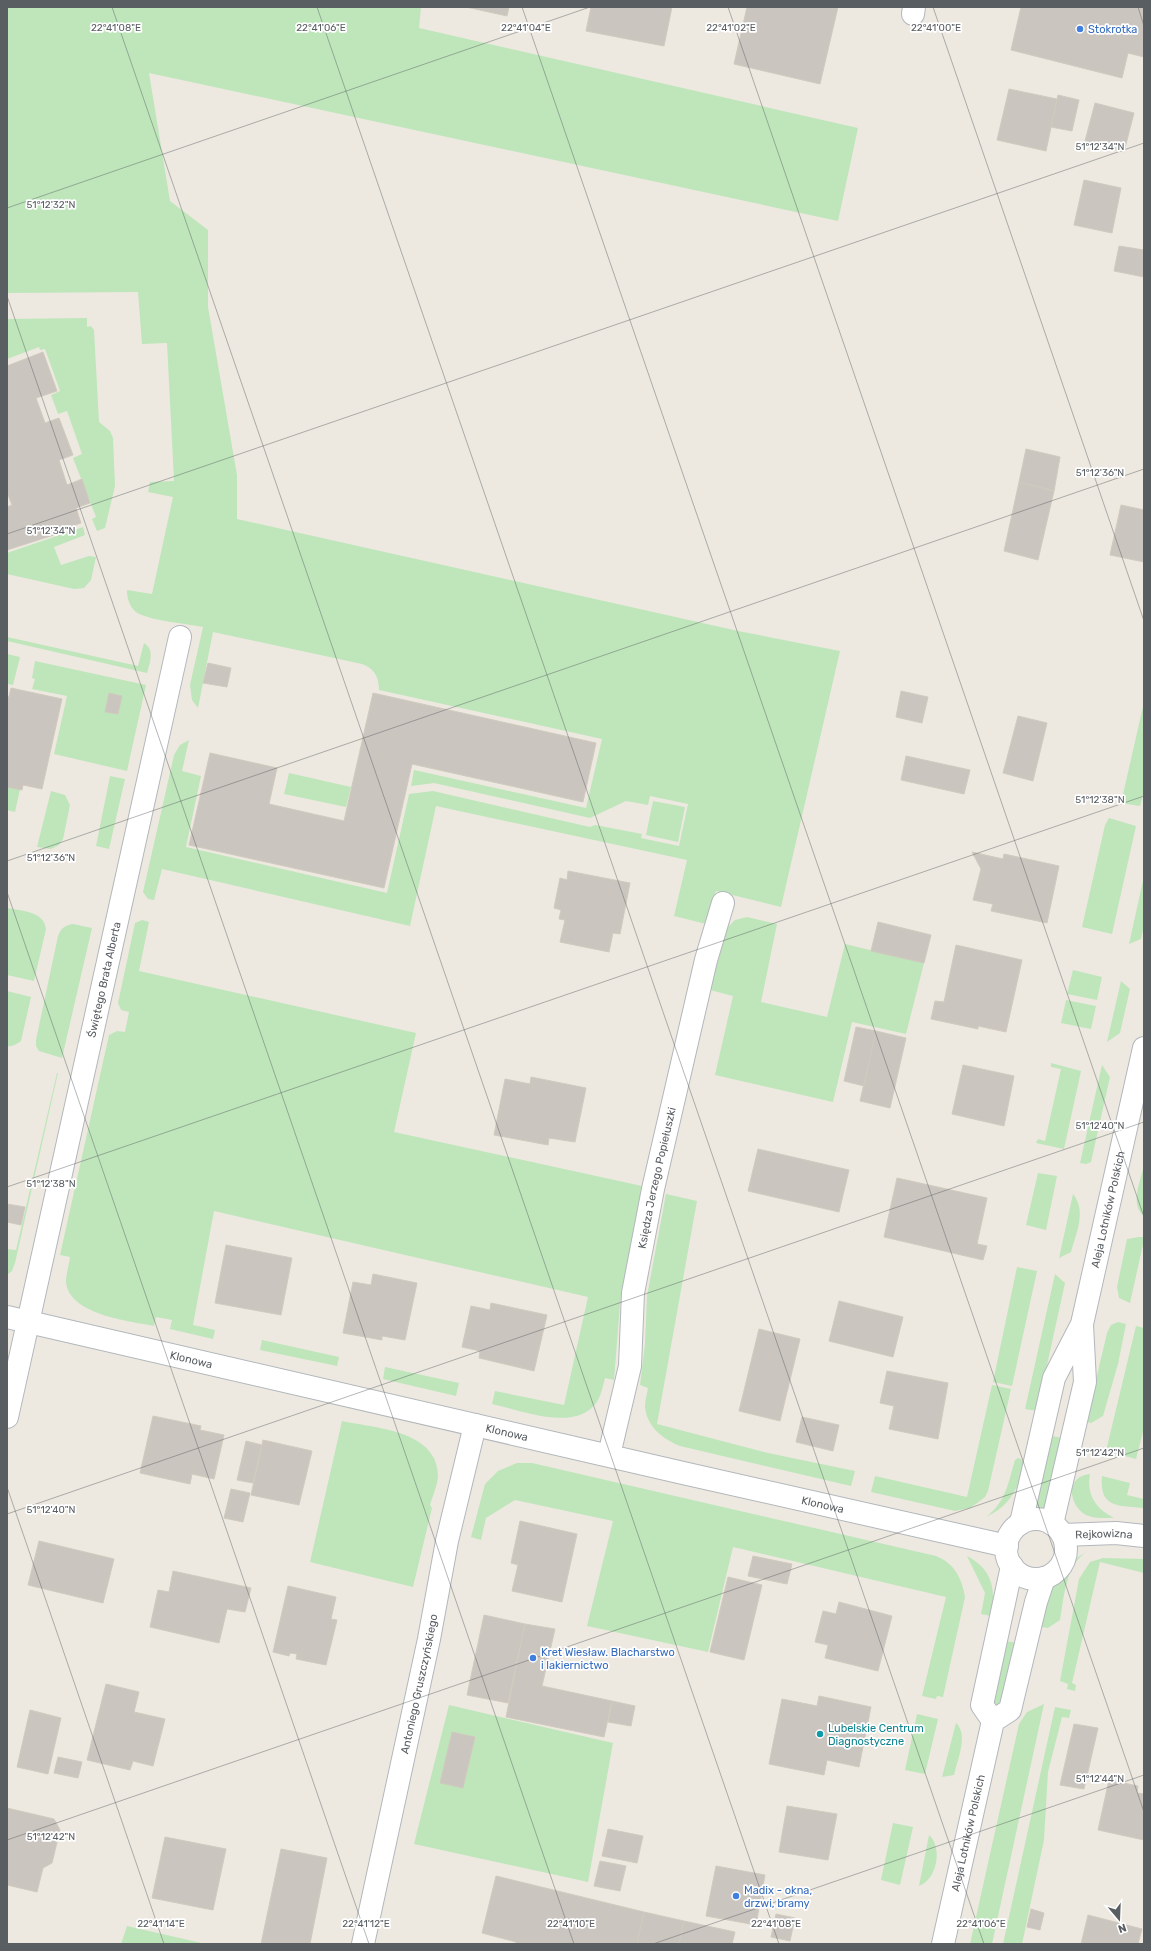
<svg xmlns="http://www.w3.org/2000/svg" width="1151" height="1951" viewBox="0 0 1151 1951" font-family="Rubik,sans-serif">
<style>
.green{fill:#bee6ba}
.building{fill:#cac5bf;stroke:#d1cabe}
.lines{fill:none;stroke-linecap:round;stroke-linejoin:round}
.minor-casing{stroke:#b3b7bc;stroke-width:24}
.minor{stroke:#fff;stroke-width:22}
.ticks{fill:none;stroke:#595e62;stroke-width:1;stroke-opacity:0.45}
.shop-dot{fill:#3f7fe0;stroke:#fff;stroke-width:1.5}
.culture-dot{fill:#0f9aa8;stroke:#fff;stroke-width:1.5}
.labels{text-anchor:middle;dominant-baseline:central;stroke-width:3.5;stroke-linejoin:round;paint-order:stroke}
.shop-label{font-size:11px;fill:#366cbe;stroke:#fff;text-anchor:start}
.street-label{font-size:11px;fill:#595e62;stroke:#fff}
.culture-label{font-size:11px;fill:#0d838f;stroke:#fff;text-anchor:start}
.ticks-label{font-size:10px;text-anchor:middle;fill:#595e62;stroke:#fff;stroke-width:3.5;stroke-linejoin:round;paint-order:stroke}
</style>
<rect width="100%" height="100%" fill="#ede9e0"/>
<path class="green" d="M 7,7 L 421,7 L 419,28 L 858,128 L 838,221 L 149,73 L 170,201 L 208,230 L 208,307 L 237,475 L 237,519 L 738,631 L 840,651 L 781,907 L 716,891 L 706,924 L 674,916 L 687,860 L 436,806 L 410,926 L 162,869 L 154,900 L 148,899 L 143,892 L 174,755 L 180,745 L 189,740 L 182,771 L 201,776 L 186,847 L 387,893 L 409,794 L 433,791 L 590,827 L 595,825 L 642,834 L 641,838 L 679,846 L 688,804 L 650,796 L 648,805 L 626,801 L 590,818 L 434,783 L 411,786 L 414,770 L 586,808 L 602,739 L 379,690 C 379,677 374,668 362,664 L 213,632 L 198,708 L 192,700 L 190,685 L 203,627 C 188,624 146,620 136,612 C 129,606 127,598 127,590 L 152,594 L 173,497 L 148,492 L 150,482 L 174,481 L 167,343 L 142,344 L 138,292 L 7,293 Z
M 87,318 L 87,327 L 91,326 L 94,330 L 99,422 L 110,431 L 113,438 L 115,486 L 105,528 L 97,531 L 92,519 L 96,517 L 73,458 L 82,454 L 67,411 L 58,414 L 51,395 L 60,391 L 45,349 L 40,350 L 39,347 L 7,359 L 7,319 Z
M 83,527 L 85,535 L 54,547 L 61,565 L 89,556 L 96,557 L 91,580 L 84,588 L 74,589 L 7,574 L 7,553 Z
M 7,637 L 138,666 L 144,643 C 155,650 150,662 147,673 L 7,641 Z
M 7,654 L 20,657 L 13,685 L 8,684 L 7,687 Z
M 35,661 L 146,685 L 127,771 L 54,754 L 67,696 L 32,689 L 35,679 L 32,678 Z
M 1144,702 L 1144,791 L 1140,806 L 1121,803 Z
M 289,773 L 351,787 L 346,807 L 284,794 Z
M 110,776 L 125,779 L 109,849 L 96,846 Z
M 7,782 L 21,785 L 15,812 L 7,810 Z
M 51,791 L 65,795 L 70,805 L 63,839 L 59,845 L 51,849 L 37,847 Z
M 653,801 L 685,807 L 678,842 L 646,835 Z
M 1109,818 L 1136,826 L 1112,934 L 1082,927 L 1105,825 Z
M 1144,876 L 1144,926 L 1141,939 L 1129,944 Z
M 7,908 C 22,911 44,911 46,929 L 34,981 L 7,975 Z
M 747,917 L 777,924 L 761,1002 L 827,1017 L 845,944 L 924,963 L 906,1034 L 852,1022 L 833,1102 L 715,1075 L 733,996 L 710,990 L 727,928 L 735,920 Z
M 142,920 L 149,922 L 139,971 L 416,1033 L 394,1132 L 642,1186 L 620,1304 L 614,1380 L 605,1378 C 603,1386 601,1395 597,1402 C 575,1433 521,1410 492,1404 L 495,1391 L 564,1405 L 588,1297 L 214,1211 L 193,1325 L 215,1330 L 213,1339 L 170,1329 L 172,1320 L 156,1317 L 154,1326 C 130,1321 69,1315 66,1282 C 66,1274 69,1265 70,1257 L 60,1255 L 109,1035 L 117,1031 L 125,1032 L 129,1012 L 121,1010 L 118,1003 L 135,923 Z
M 73,924 L 92,928 L 62,1058 L 39,1051 L 36,1046 L 36,1040 L 58,936 C 61,928 65,925 73,924 Z
M 1073,970 L 1102,977 L 1097,1000 L 1067,994 Z
M 1121,981 L 1130,989 L 1120,1033 L 1107,1042 Z
M 7,991 L 31,997 L 21,1041 C 17,1044 12,1047 7,1046 Z
M 1066,1000 L 1096,1006 L 1091,1029 L 1061,1023 Z
M 1051,1063 L 1081,1071 L 1064,1149 L 1036,1143 L 1038,1139 L 1045,1141 L 1061,1069 L 1051,1067 Z
M 1102,1065 L 1110,1077 L 1091,1162 L 1086,1164 L 1080,1163 Z
M 57,1073 L 58,1073 L 15,1263 L 12,1271 L 7,1275 L 7,1249 L 16,1250 Z
M 1144,1165 L 1144,1216 C 1129,1205 1141,1180 1144,1165 Z
M 1038,1173 L 1057,1176 L 1046,1230 L 1026,1225 Z
M 666,1194 L 697,1201 L 657,1424 L 768,1453 L 855,1471 L 851,1486 L 680,1446 C 663,1439 647,1427 645,1407 C 645,1401 647,1394 648,1388 L 640,1385 L 645,1344 L 647,1296 Z
M 1073,1194 C 1087,1211 1076,1233 1071,1252 L 1059,1258 Z
M 1139,1237 L 1144,1237 L 1144,1240 L 1130,1303 L 1119,1298 L 1117,1287 L 1127,1239 Z
M 1017,1267 L 1037,1271 L 1012,1386 L 993,1382 Z
M 1055,1274 L 1065,1283 L 1037,1411 L 1025,1409 Z
M 1118,1322 L 1126,1324 L 1118,1364 L 1103,1416 L 1091,1423 L 1086,1422 L 1107,1333 L 1111,1325 Z
M 1136,1326 L 1144,1328 L 1144,1428 L 1136,1459 L 1106,1451 Z
M 262,1340 L 339,1357 L 337,1366 L 260,1350 Z
M 385,1367 L 459,1383 L 456,1396 L 383,1379 Z
M 992,1385 L 1011,1389 L 988,1491 L 985,1497 L 980,1501 L 970,1508 L 955,1511 L 871,1492 L 875,1476 L 967,1497 Z
M 342,1421 C 374,1428 437,1430 438,1475 C 438,1484 433,1495 430,1505 L 432,1508 L 413,1587 L 310,1562 Z
M 1052,1436 L 1063,1438 L 1046,1509 L 1041,1509 L 1036,1505 Z
M 1018,1458 L 1021,1459 L 1025,1466 C 1017,1490 1010,1506 986,1517 C 1006,1502 1008,1483 1015,1460 Z
M 517,1463 L 532,1463 L 936,1556 C 954,1563 962,1578 965,1597 L 943,1697 L 937,1696 L 936,1699 L 922,1696 L 946,1597 L 733,1547 L 708,1652 L 587,1626 L 613,1521 L 515,1500 L 486,1518 L 481,1540 L 471,1537 L 485,1484 L 498,1471 Z
M 1090,1474 C 1086,1495 1096,1509 1114,1518 C 1105,1518 1094,1519 1086,1515 C 1068,1505 1065,1476 1090,1474 Z
M 1102,1476 L 1130,1483 L 1127,1495 L 1144,1499 L 1144,1508 C 1119,1505 1099,1509 1102,1476 Z
M 1086,1552 C 1065,1567 1064,1598 1060,1620 L 1048,1628 L 1041,1627 L 1049,1593 L 1054,1586 L 1064,1577 L 1078,1557 Z
M 967,1556 C 993,1570 996,1589 991,1616 L 981,1614 L 985,1593 Z
M 1103,1558 L 1144,1559 L 1144,1573 L 1100,1562 L 1072,1683 L 1076,1685 L 1075,1691 L 1067,1689 L 1068,1684 L 1060,1681 L 1079,1579 L 1090,1562 Z
M 1006,1641 L 1017,1643 L 1000,1708 L 992,1704 Z
M 1044,1704 L 992,1944 L 970,1944 L 1019,1724 L 1027,1712 Z
M 449,1705 L 613,1743 L 588,1882 L 414,1844 Z
M 1055,1707 L 1071,1710 L 1069,1718 L 1062,1717 L 1048,1772 L 1044,1840 L 1022,1944 L 1003,1944 Z
M 917,1714 L 938,1719 L 925,1774 L 905,1770 Z
M 956,1723 C 969,1735 957,1760 954,1775 L 942,1777 Z
M 893,1823 L 913,1827 L 900,1885 L 881,1880 Z
M 929,1835 C 943,1847 937,1880 919,1886 Z
M 127,1926 L 206,1944 L 121,1944 Z"/>
<path class="building" d="M 466,7 L 509,7 L 507,16 Z
M 591,7 L 672,7 L 664,46 L 586,31 Z
M 747,7 L 838,7 L 820,84 L 734,64 Z
M 1021,7 L 1144,7 L 1144,57 L 1128,53 L 1122,78 L 1011,50 Z
M 1009,89 L 1057,99 L 1046,151 L 997,140 Z
M 1058,95 L 1079,100 L 1072,131 L 1051,127 Z
M 1095,103 L 1134,113 L 1124,152 L 1085,141 Z
M 1084,180 L 1121,188 L 1112,233 L 1074,225 Z
M 1119,246 L 1144,250 L 1144,277 L 1114,271 Z
M 43,352 L 57,391 L 36,398 L 45,423 L 59,418 L 73,455 L 59,460 L 67,485 L 82,479 L 90,503 L 76,508 L 81,523 L 59,531 L 60,533 L 7,550 L 7,507 L 12,505 L 7,492 L 7,366 Z
M 1026,449 L 1060,457 L 1054,491 L 1019,482 Z
M 1019,482 L 1054,491 L 1038,560 L 1004,551 Z
M 1121,505 L 1144,510 L 1144,562 L 1110,555 Z
M 208,663 L 231,668 L 227,687 L 203,683 Z
M 11,688 L 62,699 L 42,789 L 23,785 L 22,790 L 7,787 L 7,696 L 9,697 Z
M 901,691 L 928,697 L 922,723 L 896,717 Z
M 109,693 L 122,696 L 118,714 L 105,712 Z
M 373,693 L 596,743 L 583,802 L 412,764 L 384,888 L 189,845 L 210,753 L 277,768 L 269,804 L 344,821 Z
M 1018,716 L 1047,723 L 1033,781 L 1003,773 Z
M 906,756 L 970,770 L 964,794 L 901,780 Z
M 972,852 L 1003,859 L 1004,854 L 1059,866 L 1047,923 L 991,911 L 993,904 L 973,900 L 981,869 Z
M 568,871 L 630,883 L 620,934 L 613,933 L 609,952 L 560,942 L 565,920 L 559,919 L 561,910 L 554,908 L 560,878 L 567,880 Z
M 878,922 L 931,935 L 924,963 L 871,951 Z
M 956,945 L 1022,960 L 1006,1032 L 978,1026 L 978,1029 L 931,1019 L 935,1001 L 944,1002 Z
M 856,1027 L 876,1031 L 864,1086 L 844,1081 Z
M 876,1031 L 906,1038 L 890,1108 L 860,1101 Z
M 963,1065 L 1014,1076 L 1004,1126 L 952,1114 Z
M 531,1077 L 586,1088 L 575,1142 L 549,1138 L 548,1145 L 494,1135 L 505,1079 L 530,1084 Z
M 758,1149 L 849,1170 L 839,1212 L 748,1191 Z
M 897,1178 L 987,1198 L 977,1244 L 987,1246 L 983,1260 L 884,1237 Z
M 7,1204 L 25,1207 L 21,1225 L 7,1222 Z
M 226,1245 L 292,1258 L 281,1315 L 215,1303 Z
M 373,1274 L 417,1283 L 405,1340 L 382,1336 L 382,1340 L 343,1333 L 353,1282 L 371,1285 Z
M 839,1301 L 903,1317 L 893,1357 L 829,1341 Z
M 491,1303 L 547,1315 L 534,1371 L 479,1358 L 480,1351 L 462,1347 L 471,1306 L 490,1310 Z
M 759,1329 L 800,1339 L 780,1421 L 739,1411 Z
M 887,1371 L 948,1383 L 938,1439 L 889,1429 L 894,1406 L 880,1403 Z
M 153,1416 L 201,1426 L 200,1430 L 224,1435 L 214,1479 L 192,1474 L 190,1484 L 140,1473 Z
M 802,1417 L 839,1425 L 833,1451 L 796,1442 Z
M 263,1440 L 312,1451 L 299,1505 L 251,1495 Z
M 246,1441 L 262,1445 L 253,1483 L 237,1480 Z
M 231,1489 L 250,1493 L 243,1522 L 224,1518 Z
M 520,1521 L 577,1534 L 562,1602 L 512,1591 L 518,1565 L 511,1563 Z
M 39,1541 L 114,1559 L 103,1603 L 28,1585 Z
M 753,1556 L 792,1564 L 787,1584 L 748,1576 Z
M 173,1571 L 251,1588 L 245,1612 L 227,1609 L 219,1643 L 150,1627 L 158,1590 L 169,1592 Z
M 728,1577 L 762,1585 L 744,1660 L 710,1652 Z
M 288,1586 L 336,1597 L 331,1619 L 337,1620 L 326,1665 L 296,1659 L 297,1654 L 290,1653 L 289,1656 L 273,1652 Z
M 839,1602 L 892,1616 L 878,1671 L 825,1658 L 828,1645 L 815,1642 L 823,1611 L 836,1614 Z
M 484,1615 L 525,1624 L 508,1703 L 467,1695 Z
M 525,1624 L 555,1629 L 542,1686 L 612,1701 L 604,1737 L 506,1717 Z
M 106,1684 L 139,1692 L 134,1712 L 165,1719 L 153,1766 L 133,1761 L 130,1770 L 87,1760 Z
M 819,1696 L 871,1707 L 859,1767 L 827,1760 L 824,1775 L 769,1764 L 782,1699 L 817,1706 Z
M 612,1701 L 635,1706 L 631,1726 L 608,1722 Z
M 30,1710 L 61,1718 L 48,1774 L 17,1767 Z
M 1074,1724 L 1098,1728 L 1084,1789 L 1060,1785 Z
M 452,1732 L 475,1737 L 463,1788 L 440,1783 Z
M 58,1757 L 82,1762 L 78,1778 L 54,1773 Z
M 1109,1780 L 1138,1786 L 1137,1793 L 1144,1794 L 1144,1840 L 1098,1830 Z
M 787,1806 L 837,1814 L 828,1860 L 779,1852 Z
M 7,1808 L 54,1819 L 60,1830 L 52,1863 L 43,1868 L 37,1892 L 7,1885 Z
M 608,1829 L 643,1836 L 637,1863 L 602,1856 Z
M 165,1837 L 226,1849 L 213,1910 L 152,1898 Z
M 281,1849 L 327,1858 L 310,1944 L 261,1944 Z
M 600,1861 L 626,1866 L 620,1891 L 594,1886 Z
M 716,1866 L 765,1875 L 756,1925 L 706,1916 Z
M 496,1876 L 644,1912 L 637,1944 L 516,1944 L 516,1942 L 482,1933 Z
M 1031,1909 L 1044,1913 L 1040,1930 L 1027,1927 Z
M 644,1912 L 684,1921 L 679,1944 L 637,1944 Z
M 776,1914 L 795,1918 L 790,1941 L 771,1937 Z
M 1088,1915 L 1142,1929 L 1138,1944 L 1081,1944 Z
M 684,1921 L 735,1932 L 732,1944 L 679,1944 Z"/>
<g class="lines">
<g class="minor-casing">
<g id="minor">
<path d="M 913,14 L 914,7"/>
<path id="s1" d="M 7,1317 L 683,1473 L 1007,1546"/>
<path id="s2" d="M 7,1417 L 180,637"/>
<path id="s3" d="M 609,1455 L 630,1366 L 633,1293 L 653,1189 L 706,960 L 723,903"/>
<circle cx="1036" cy="1549" r="30"/>
<path id="s4" d="M 1021,1523 L 1054,1378 L 1082,1324 L 1144,1048"/>
<path d="M 1052,1524 L 1085,1382 L 1082,1325"/>
<path id="s5" d="M 1063,1535 L 1116,1533 L 1144,1536"/>
<path d="M 993,1721 L 982,1705 L 1012,1566"/>
<path id="s6" d="M 363,1944 L 429,1639 L 447,1541 L 475,1425"/>
<path id="s7" d="M 943,1944 L 993,1721 L 1010,1710 L 1036,1602 L 1044,1578"/>
</g>
</g>
<use href="#minor" class="minor"/>
</g>
<path class="ticks" d="M 112,7 L 779,1944M 317,7 L 984,1944M 522,7 L 1144,1812M 728,7 L 1144,1217M 933,7 L 1144,621M 1138,7 L 1144,26M 7,208 L 590,7M 7,296 L 574,1944M 7,534 L 1144,143M 7,861 L 1144,469M 7,892 L 369,1944M 7,1187 L 1144,796M 7,1487 L 164,1944M 7,1514 L 1144,1122M 7,1840 L 1144,1448M 653,1944 L 1144,1775"/>
<g class="shop-dot">
<circle cx="1080" cy="29" r="4"/>
<circle cx="533" cy="1658" r="4"/>
<circle cx="736" cy="1896" r="4"/>
</g>
<circle class="culture-dot" cx="820" cy="1734" r="4"/>
<g class="labels">
<g class="shop-label">
<text x="1088" y="29">Stokrotka</text>
<text x="541" y="1652">Kret Wiesław. Blacharstwo<tspan x="541" dy="13">i lakiernictwo</tspan></text>
<text x="744" y="1890">Madix - okna,<tspan x="744" dy="13">drzwi, bramy</tspan></text>
</g>
<g class="street-label">
<text stroke="none"><textPath href="#s2" startOffset="448">Świętego Brata Alberta</textPath></text>
<text stroke="none"><textPath href="#s3" startOffset="282">Księdza Jerzego Popiełuszki</textPath></text>
<text stroke="none"><textPath href="#s4" startOffset="327">Aleja Lotników Polskich</textPath></text>
<text stroke="none"><textPath href="#s1" startOffset="189">Klonowa</textPath></text>
<text stroke="none"><textPath href="#s1" startOffset="513">Klonowa</textPath></text>
<text stroke="none"><textPath href="#s1" startOffset="837">Klonowa</textPath></text>
<text stroke="none"><textPath href="#s5" startOffset="41">Rejkowizna</textPath></text>
<text stroke="none"><textPath href="#s6" startOffset="266">Antoniego Gruszczyńskiego</textPath></text>
<text stroke="none"><textPath href="#s7" startOffset="114">Aleja Lotników Polskich</textPath></text>
</g>
<g class="culture-label">
<text x="828" y="1728">Lubelskie Centrum<tspan x="828" dy="13">Diagnostyczne</tspan></text>
</g>
</g>
<g class="ticks-label">
<text x="116" y="31">22°41'08"E</text>
<text x="321" y="31">22°41'06"E</text>
<text x="526" y="31">22°41'04"E</text>
<text x="731" y="31">22°41'02"E</text>
<text x="936" y="31">22°41'00"E</text>
<text x="1100" y="150">51°12'34"N</text>
<text x="51" y="208">51°12'32"N</text>
<text x="1100" y="476">51°12'36"N</text>
<text x="51" y="534">51°12'34"N</text>
<text x="1100" y="803">51°12'38"N</text>
<text x="51" y="861">51°12'36"N</text>
<text x="1100" y="1129">51°12'40"N</text>
<text x="51" y="1187">51°12'38"N</text>
<text x="1100" y="1456">51°12'42"N</text>
<text x="51" y="1513">51°12'40"N</text>
<text x="1100" y="1782">51°12'44"N</text>
<text x="51" y="1840">51°12'42"N</text>
<text x="161" y="1927">22°41'14"E</text>
<text x="366" y="1927">22°41'12"E</text>
<text x="571" y="1927">22°41'10"E</text>
<text x="776" y="1927">22°41'08"E</text>
<text x="981" y="1927">22°41'06"E</text>
</g>
<rect width="1151" height="1951" fill="none" stroke="#595e62" stroke-width="16"/>
<g transform="translate(1119 1919) rotate(161)" stroke="#ffffff" stroke-width="3" paint-order="stroke">
<path d="M0-3L7 15L0 10L-7 15Z" fill="#595e62"/>
<text y="-6" font-size="11" font-weight="bold" text-anchor="middle" fill="#595e62">N</text>
</g>
</svg>
